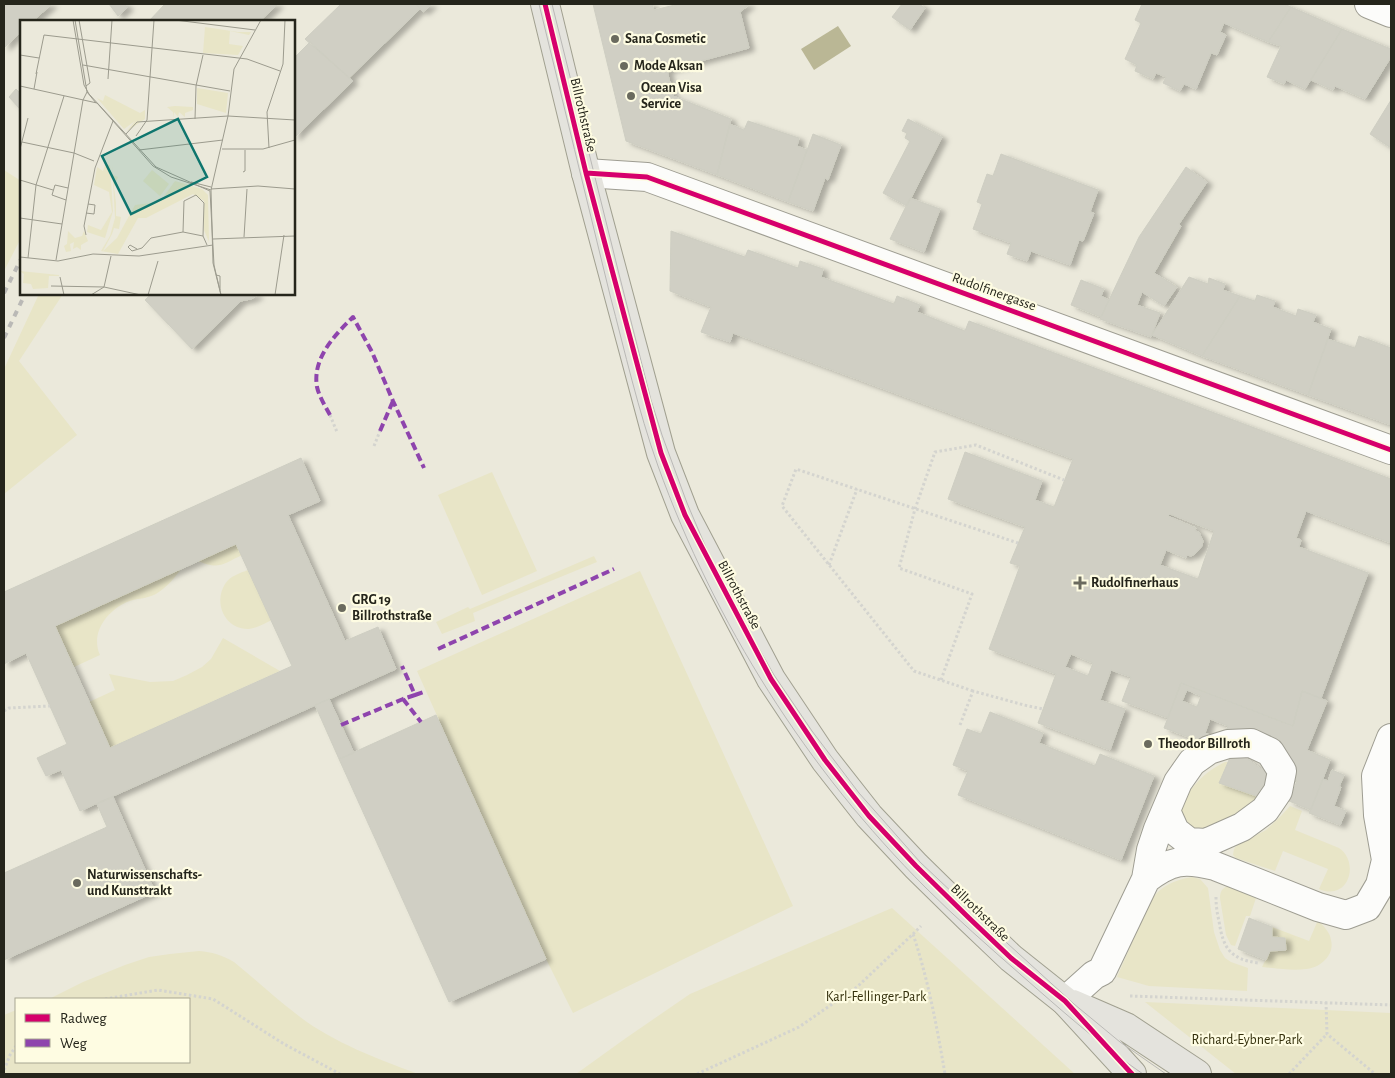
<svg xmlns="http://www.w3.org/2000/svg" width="1395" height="1078" viewBox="0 0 1395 1078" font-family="'Alegreya Sans',sans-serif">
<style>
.green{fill:#e8e5c7}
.water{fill:#bab795}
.building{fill:#d0cfc4;stroke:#cecec2;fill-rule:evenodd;filter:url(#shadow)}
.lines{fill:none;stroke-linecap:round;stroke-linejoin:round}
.minor-casing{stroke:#9e9d92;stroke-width:30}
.major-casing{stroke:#a1a090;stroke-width:30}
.path{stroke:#d4d4cf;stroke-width:3;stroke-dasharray:2.5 2.5;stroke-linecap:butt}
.minor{stroke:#fcfcfa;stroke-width:28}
.major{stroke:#e4e3dd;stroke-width:28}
.tram{stroke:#bab9b6;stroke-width:1}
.rail{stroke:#bab9b6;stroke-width:4;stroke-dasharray:6 6;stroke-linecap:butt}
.quiet{stroke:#8e44ad;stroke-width:4;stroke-dasharray:8 4;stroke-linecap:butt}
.cycleway-casing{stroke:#fefce2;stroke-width:8}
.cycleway{stroke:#d6006c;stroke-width:5}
.poi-dot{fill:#6a6a5e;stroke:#fefce2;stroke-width:2}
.labels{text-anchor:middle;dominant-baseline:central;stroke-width:4.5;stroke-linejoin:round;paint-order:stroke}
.poi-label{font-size:14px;font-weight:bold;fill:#25251b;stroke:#fefce2;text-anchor:start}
.street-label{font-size:14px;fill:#25251b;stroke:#fefce2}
.park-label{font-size:14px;fill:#332f0b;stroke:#fefce2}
.inset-road{fill:none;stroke:#9c9b8e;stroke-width:1}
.view{fill:#0f766e;fill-opacity:0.15;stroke:#0f766e;stroke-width:2.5}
.inset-edge{fill:none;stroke:#25251b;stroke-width:2.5}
</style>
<defs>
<filter id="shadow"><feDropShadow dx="5.5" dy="3" stdDeviation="2.5" flood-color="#0004"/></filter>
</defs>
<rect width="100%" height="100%" fill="#ebe9db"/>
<path class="green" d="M 4,170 L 21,181 L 21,238 L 4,271 Z
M 39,294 L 63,294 L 19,361 L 77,435 L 4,494 L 4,369 Z
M 492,472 L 537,571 L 482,595 L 438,495 Z
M 236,544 L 242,555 C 223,564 219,570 198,561 Z
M 594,556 L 597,562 L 473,613 L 475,621 L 442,634 L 436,622 L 468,607 L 470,609 Z
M 181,569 C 175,578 166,588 156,594 C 147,599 136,598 127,602 C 107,611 90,633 100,655 L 74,667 L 55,626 Z
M 248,570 L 272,620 C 265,623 257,628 249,629 C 225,630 213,603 225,584 C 230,576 240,573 248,570 Z
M 640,571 L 793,906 L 573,1013 L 546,959 L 417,671 Z
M 223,638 L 280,671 L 110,748 L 89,702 L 115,690 L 109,674 L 150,682 L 173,681 L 187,675 L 202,667 L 211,659 Z
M 1225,762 L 1237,762 L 1260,786 C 1259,790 1258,794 1256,798 C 1247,815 1210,827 1192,832 L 1179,814 C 1185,791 1204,772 1225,762 Z
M 1290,806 L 1302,811 L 1295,830 L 1339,848 C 1360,862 1349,902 1319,889 L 1328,869 L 1283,851 L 1275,871 L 1236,858 L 1233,855 L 1234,849 L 1237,845 L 1266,830 L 1281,816 Z
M 1192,877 L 1200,879 L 1208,888 L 1214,932 L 1220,950 L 1225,958 L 1231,962 L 1248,968 L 1247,991 L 1149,986 L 1117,977 L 1150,901 C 1161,886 1174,880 1192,877 Z
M 1228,886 L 1256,898 L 1250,916 L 1246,916 L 1235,946 L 1231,945 L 1226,935 L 1220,898 C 1220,892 1222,888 1228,886 Z
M 892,908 L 1075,1074 L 576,1074 L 626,1038 L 690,994 Z
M 1318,920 C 1323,926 1330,932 1331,940 C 1335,955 1320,968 1306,969 C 1292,971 1276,968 1262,967 L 1270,951 L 1286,950 L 1285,938 L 1272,937 L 1272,927 L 1309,941 Z
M 199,951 C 212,952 222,955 234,962 C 255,979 274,997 295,1013 C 331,1042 376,1058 418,1074 L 4,1074 L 4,1015 L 16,1010 L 16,1062 L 189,1062 L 189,999 L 49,999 L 83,982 L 125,965 L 149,957 L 170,954 Z
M 1145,1002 L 1391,1013 L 1391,1074 L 1236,1074 Z"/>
<path class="water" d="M 838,26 L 851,46 L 814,70 L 801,49 Z"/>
<path class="building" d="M 4,4 L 52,4 L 33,21 L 21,21 L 21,32 L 4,48 Z
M 109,4 L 124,4 L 128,7 L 118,16 Z
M 165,4 L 278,4 L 260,21 L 149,21 Z
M 341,4 L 416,4 L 420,9 L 349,78 L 305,39 Z
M 416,4 L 432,4 L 423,12 Z
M 593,4 L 652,4 L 654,10 L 679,4 L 750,4 L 740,12 L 749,48 L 667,70 L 673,96 L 731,119 L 717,175 L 626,141 Z
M 902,4 L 919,4 L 925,8 L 910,30 L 892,17 Z
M 1142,4 L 1284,4 L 1291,7 L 1268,42 L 1224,23 L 1220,32 L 1226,35 L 1217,55 L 1211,53 L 1196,89 L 1184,84 L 1180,91 L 1163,83 L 1166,77 L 1156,73 L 1153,79 L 1135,71 L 1137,65 L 1125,59 L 1141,23 L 1135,20 Z
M 1291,7 L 1342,29 L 1305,89 L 1286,80 L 1284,84 L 1267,77 L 1281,46 L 1268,42 Z
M 1342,29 L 1391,49 L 1391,57 L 1365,99 L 1335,86 L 1333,90 L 1311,80 Z
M 310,42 L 353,81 L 294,138 L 294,58 Z
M 16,89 L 21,94 L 21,106 L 19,108 L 9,97 Z
M 1391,100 L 1391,148 L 1370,134 Z
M 908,119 L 942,137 L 907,206 L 883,193 L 910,141 L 905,138 L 907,133 L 902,131 Z
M 748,121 L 799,138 L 797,146 L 807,150 L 788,202 L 717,175 L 730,124 L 744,130 Z
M 813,134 L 841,145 L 828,180 L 825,178 L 813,211 L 788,202 Z
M 1001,154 L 1098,190 L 1090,212 L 1094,213 L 1083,241 L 1079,240 L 1070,265 L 1031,251 L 1027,261 L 1007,254 L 1011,243 L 973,229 L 982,204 L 977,202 L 987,174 L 993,176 Z
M 1186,167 L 1207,182 L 1179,224 L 1181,226 L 1154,273 L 1177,287 L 1164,306 L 1142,292 L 1137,305 L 1160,313 L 1151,337 L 1100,319 L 1139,237 Z
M 910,198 L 940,209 L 924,252 L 890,239 Z
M 671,231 L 745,257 L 748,250 L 798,268 L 800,261 L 823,269 L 821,277 L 894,304 L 897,296 L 920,305 L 917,312 L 965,331 L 969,321 L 1391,479 L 1391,543 L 1306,511 L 1296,538 L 1301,540 L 1299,547 L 1368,573 L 1321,698 L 1302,691 L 1293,726 L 1181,683 L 1168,718 L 1122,701 L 1131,677 L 1111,670 L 1100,700 L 1125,709 L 1110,750 L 1038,723 L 1056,674 L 989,649 L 1020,566 L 1010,563 L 1025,527 L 948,499 L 965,452 L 1042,481 L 1035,500 L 1054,507 L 1073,459 L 733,333 L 730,342 L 701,332 L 711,307 L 670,291 ZM 1170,514 L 1214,531 L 1198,579 L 1160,565 L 1166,550 L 1186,558 L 1187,555 L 1191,556 L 1195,554 L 1202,546 L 1203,541 L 1201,537 L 1199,532 L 1195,531 L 1196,528 L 1168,516 ZM 1071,654 L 1093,663 L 1088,676 L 1065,667 Z
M 1189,277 L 1208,284 L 1209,278 L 1225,284 L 1223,290 L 1240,296 L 1202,356 L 1152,335 Z
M 1081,280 L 1104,289 L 1101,296 L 1109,300 L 1101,317 L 1071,305 Z
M 151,294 L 257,294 L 258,295 L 251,299 L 241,301 L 192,349 L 145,300 Z
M 1257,295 L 1275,301 L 1273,307 L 1296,316 L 1298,309 L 1316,315 L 1313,322 L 1331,329 L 1308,395 L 1202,356 L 1240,296 L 1255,301 Z
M 1359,336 L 1391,348 L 1391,425 L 1308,395 L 1328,339 L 1355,348 Z
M 301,458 L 320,501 L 288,515 L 345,641 L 378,627 L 396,669 L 80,811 L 61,770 L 46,776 L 37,758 L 67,744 L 26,653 L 4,664 L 4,592 ZM 236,544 L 292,666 L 110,748 L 55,626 Z
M 1181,683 L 1293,726 L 1302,691 L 1327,701 L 1307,750 L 1330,760 L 1311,810 L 1289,801 L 1297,781 L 1275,772 L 1265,799 L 1219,783 L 1232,753 L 1164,728 ZM 1187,690 L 1201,696 L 1197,707 L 1182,701 ZM 1210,719 L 1228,726 L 1222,740 L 1205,733 ZM 1271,746 L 1261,769 L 1241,754 Z
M 329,699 L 354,753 L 339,759 L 315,705 Z
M 990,712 L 1043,733 L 1039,743 L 1095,766 L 1100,754 L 1154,776 L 1121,860 L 958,795 L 968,771 L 953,765 L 967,729 L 981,734 Z
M 436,715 L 546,959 L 449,1002 L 339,759 Z
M 1332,770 L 1344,775 L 1339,787 L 1341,787 L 1334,806 L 1346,811 L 1340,825 L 1309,813 L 1323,779 L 1328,781 Z
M 113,797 L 155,892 L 4,960 L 4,873 L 107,827 L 97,804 Z
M 1249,918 L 1272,927 L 1272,937 L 1285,938 L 1286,950 L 1270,951 L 1266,960 L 1238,949 Z"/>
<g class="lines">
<g class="minor-casing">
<path id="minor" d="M 1369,4 L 1391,13
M 586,173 L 647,177 L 1391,450
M 1146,879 C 1171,860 1184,858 1215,866 L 1318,907 L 1346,915 L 1367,907 L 1380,885 L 1386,860 L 1378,815 L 1376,776 L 1391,738
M 1065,1001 L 1094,975 L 1102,971 L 1146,879 L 1151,850 L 1158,829 L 1178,782 L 1192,762 L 1209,750 L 1228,744 L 1251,743 L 1270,752 L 1282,771 L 1278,791 L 1265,810 L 1242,827 L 1206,843 L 1189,842 L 1175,831 L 1166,811"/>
</g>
<g class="major-casing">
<path id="major" d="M 545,4 L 586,173 L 661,453 L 685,515 L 771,679 L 825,760 L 869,816 L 916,866 L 969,918 L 1011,958 L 1065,1001 L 1132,1074
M 1073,1004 L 1126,1027 L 1197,1074"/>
</g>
<path class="path" d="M 330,415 L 337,432
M 374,446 L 380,431
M 829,565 L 857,489
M 941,680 L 972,594 L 899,568 L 915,509 L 935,452 L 976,445 L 1064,480
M 973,691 L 914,671 L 782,506 L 796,469 L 1018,543
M 4,711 L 9,708 L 50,706
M 960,725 L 973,691 L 1024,705 L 1043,709
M 1216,897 C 1216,905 1217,913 1219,921 C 1223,948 1230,959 1258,963
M 913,934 L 921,926
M 1130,996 L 1391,1005
M 105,999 L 158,990 L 213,999 L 284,1044 L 340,1074
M 1326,1002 L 1327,1034 L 1375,1074
M 4,1070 L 10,1055 L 16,1046
M 697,1074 L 799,1027 L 857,987 L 913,934 C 928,979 937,1027 945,1074
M 1289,1074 L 1327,1034"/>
<use href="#minor" class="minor"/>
<use href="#major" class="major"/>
<path class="tram" d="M 539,4 C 563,101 586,198 610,295 C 625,352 638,410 658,466 C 715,624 807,769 926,888 C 956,918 988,946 1020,974 C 1060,1009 1099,1044 1143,1074
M 552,4 L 619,274 L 651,400 L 662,435 L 687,503 L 710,557 L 744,622 L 774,675 L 812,731 L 859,793 L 920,862 L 974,913 L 1074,1004 L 1120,1042 L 1166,1074"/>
<path class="rail" d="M 4,293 L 21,259
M 4,338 L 25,294"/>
<path class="quiet" d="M 330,415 C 325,406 319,396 317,387 C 312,358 335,335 353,317 L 372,352 L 393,401 L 424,468
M 380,431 L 393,401
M 438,649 L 614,569
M 415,695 L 426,691
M 403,699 L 421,722
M 341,725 L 403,699 L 415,695 L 402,666"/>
<g class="cycleway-casing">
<path id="cycleway" d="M 545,4 L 586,173 L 661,453 L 685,515 L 771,679 L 825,760 L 869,816 L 916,866 L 969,918 L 1011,958 L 1065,1001 L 1132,1074
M 586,173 L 647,177 L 1391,450"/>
</g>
<use href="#cycleway" class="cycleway"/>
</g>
<g class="poi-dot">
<circle cx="615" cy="39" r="5"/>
<circle cx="624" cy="66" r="5"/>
<circle cx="631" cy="96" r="5"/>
<path d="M1077.5 575.5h5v5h5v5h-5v5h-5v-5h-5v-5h5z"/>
<circle cx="342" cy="608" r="5"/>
<circle cx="1148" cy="744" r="5"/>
<circle cx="77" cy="883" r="5"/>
</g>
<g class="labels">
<g class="poi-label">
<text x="625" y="39">Sana Cosmetic</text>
<text x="634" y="66">Mode Aksan</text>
<text x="641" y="88">Ocean Visa<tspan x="641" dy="16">Service</tspan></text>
<text x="1091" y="583">Rudolfinerhaus</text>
<text x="352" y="600">GRG 19<tspan x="352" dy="16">Billrothstraße</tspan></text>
<text x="1158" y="744">Theodor Billroth</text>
<text x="87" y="875">Naturwissenschafts-<tspan x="87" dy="16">und Kunsttrakt</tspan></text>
</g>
<g class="street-label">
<text transform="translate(583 115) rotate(77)">Billrothstraße</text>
<text transform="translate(994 292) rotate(20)">Rudolfinergasse</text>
<text transform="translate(739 595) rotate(62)">Billrothstraße</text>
<text transform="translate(980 913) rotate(44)">Billrothstraße</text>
</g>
<g class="park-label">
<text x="876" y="997">Karl-Fellinger-Park</text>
<text x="1247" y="1040">Richard-Eybner-Park</text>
</g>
</g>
<g transform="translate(20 20)">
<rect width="275" height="275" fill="#ebe9db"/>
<path d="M 185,7 L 218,12 L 231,12 L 229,15 L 210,11 L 209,24 L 223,26 L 218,35 L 183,33 ZM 177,68 L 208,73 L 206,93 L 177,84 ZM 85,75 L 120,93 L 125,90 L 125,99 L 107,111 L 115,101 L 104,109 L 77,78 L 83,81 ZM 155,86 L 173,87 L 173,90 L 165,93 L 165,97 L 159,92 L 158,97 L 154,92 L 153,98 L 153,92 L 147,87 ZM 85,145 L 90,145 L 93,191 L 85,218 L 67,212 L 68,205 L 81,210 L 92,192 L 89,172 L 74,165 L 77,147 L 83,151 ZM 92,145 L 93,155 L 98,157 L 94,167 L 96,183 L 96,196 L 101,197 L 99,209 L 94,208 L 92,214 L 83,231 L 97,218 L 115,185 L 140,182 L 155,161 L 182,169 L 188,175 L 189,222 L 184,210 L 184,181 L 173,174 L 126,198 L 118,198 L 98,234 L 81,231 L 90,216 L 95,198 ZM 132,150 L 149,164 L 140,176 L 123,161 ZM 48,211 L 55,218 L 62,216 L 64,211 L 68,221 L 61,225 L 61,230 L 57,227 L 53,229 L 54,222 L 50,224 L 51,231 L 46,232 L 44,226 L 47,224 ZM 0,251 L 39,255 L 39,256 L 29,256 L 28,268 L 13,269 L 11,264 L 3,263 L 4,254 Z" fill="#e8e5c7"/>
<path class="inset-road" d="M 53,0 L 64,65 L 69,74 L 136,147 L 190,171 L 194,245 L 201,275M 55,0 L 67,72 L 76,83M 59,0 L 70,63 L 66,66M 155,0 L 235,10M 0,35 L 19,38M 63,45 L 210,71M 16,54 L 24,15 L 227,39 L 260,51M 88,59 L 92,0M 0,66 L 77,83 L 133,146 L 151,157 L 191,170M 14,69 L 17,52M 175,99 L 176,66 L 183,35M 106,114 L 117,102 L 208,96 L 214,49 L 241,0M 116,116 L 127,100 L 134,0M 2,122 L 54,133 L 74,141M 249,128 L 247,92 L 263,44 L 265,0M 0,129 L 8,98M 202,129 L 243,129 L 275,120M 119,130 L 203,120M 223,152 L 225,151 L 225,130M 0,160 L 33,170M 171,162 L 191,167M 191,169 L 238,166 L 275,169M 46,180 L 32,175 L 35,165 L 48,168M 66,193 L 74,194 L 75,185 L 68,184M 0,198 L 42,204M 163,212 L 164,181 L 176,175 L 184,183 L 183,216M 66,215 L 64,206 L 75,148 L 93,101M 224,217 L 227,169M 193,219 L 275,216M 117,229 L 110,225 L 108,227 L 112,231 L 122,228 L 131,218 L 163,212 L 183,216 L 187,225M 0,237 L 38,241 L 73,234 L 119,236 L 193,225M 8,238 L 16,165 L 44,76M 36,240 L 63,80 L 67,72M 196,255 L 200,256 L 200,270M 40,257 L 44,275M 31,266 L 84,267 L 121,275M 71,275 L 84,267 L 91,236M 128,275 L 138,241M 201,275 L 193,243 L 191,170 L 208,96 L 275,100M 255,275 L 264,215"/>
<path class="view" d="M 158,99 L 187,157 L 111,194 L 82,136 Z"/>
<rect width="275" height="275" class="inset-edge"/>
</g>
<rect width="1395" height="1078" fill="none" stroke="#25251b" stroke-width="10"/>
<rect x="15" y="998" width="175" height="65" fill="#fefce2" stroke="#a7a692"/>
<rect x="25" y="1014" width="25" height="8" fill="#d6006c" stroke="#a7a692"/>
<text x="60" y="1023" font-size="15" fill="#25251b">Radweg</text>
<rect x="25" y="1039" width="25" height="8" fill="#8e44ad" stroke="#a7a692"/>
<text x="60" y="1048" font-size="15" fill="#25251b">Weg</text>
</svg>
